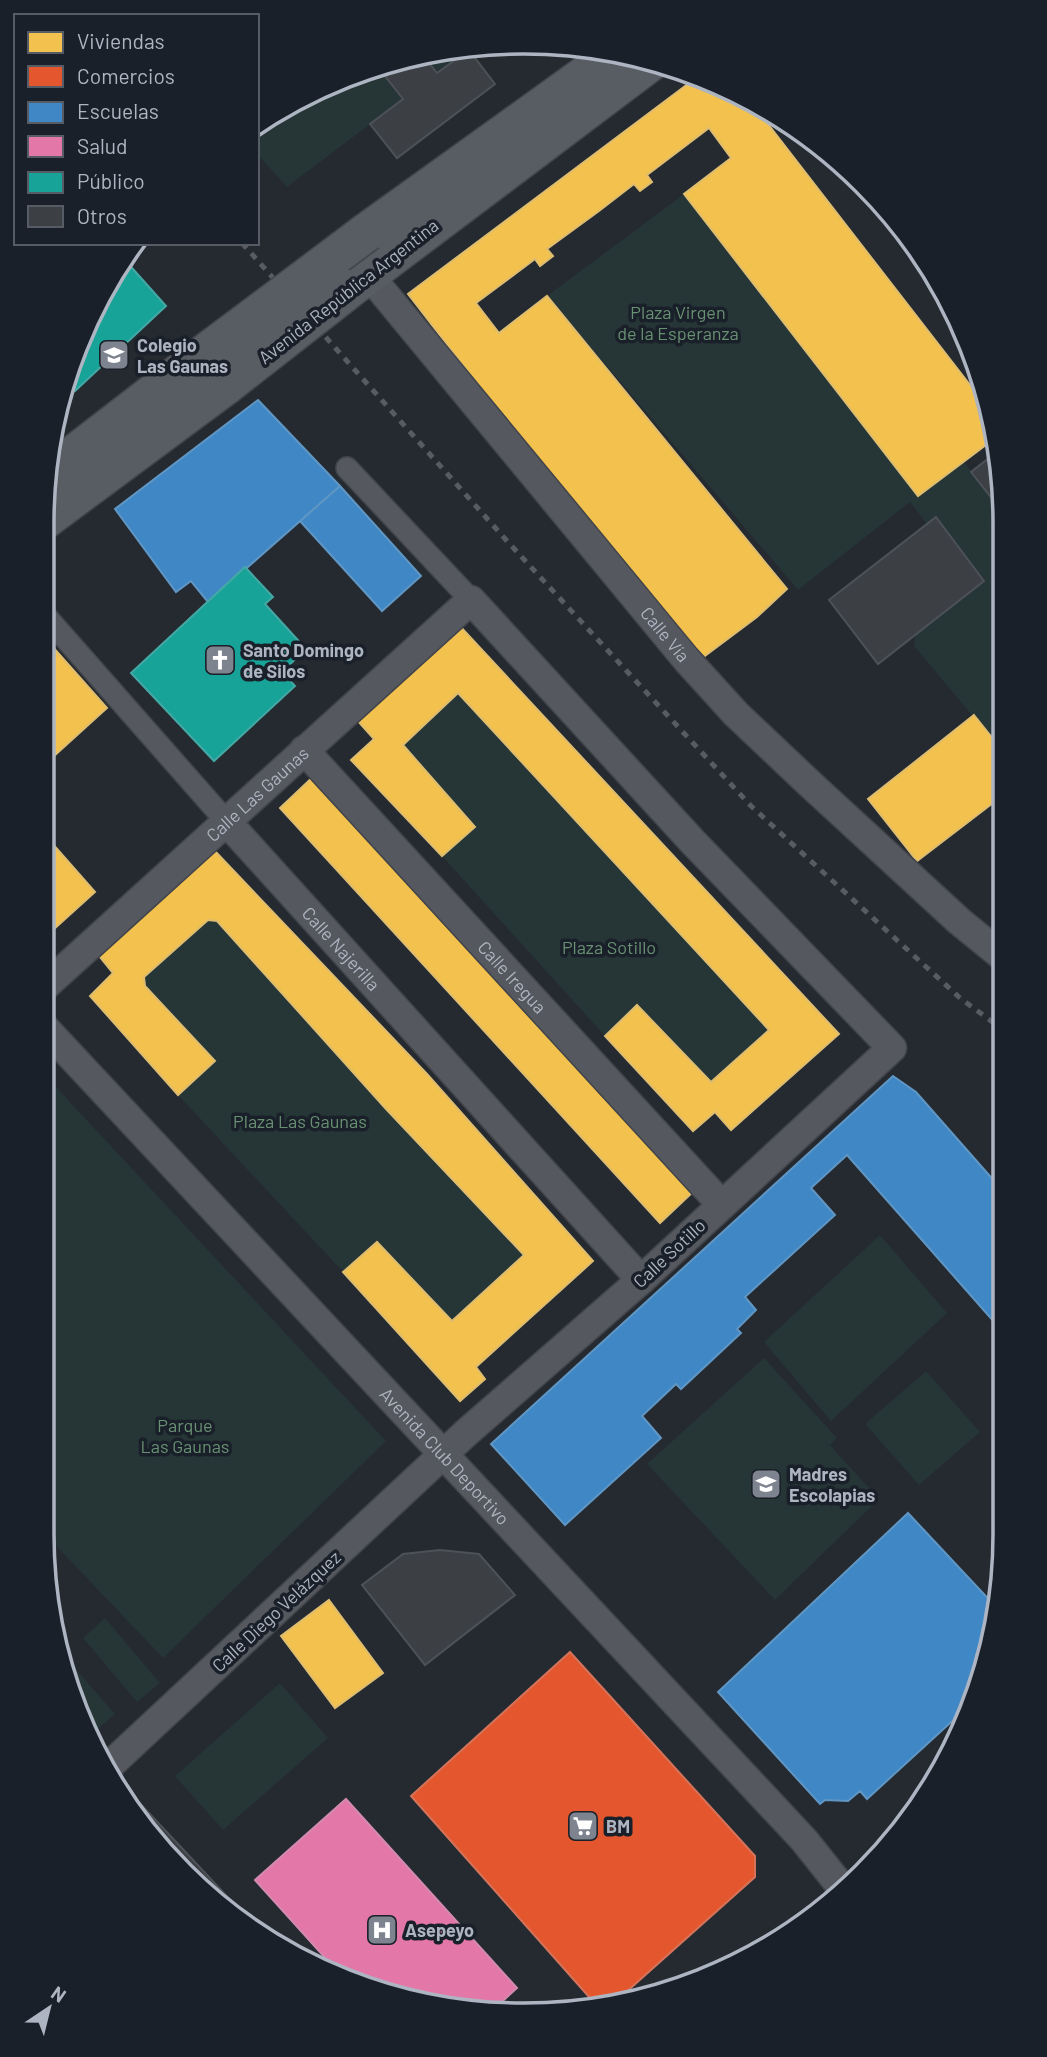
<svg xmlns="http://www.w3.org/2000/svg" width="1047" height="2057" viewBox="0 0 1047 2057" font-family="Barlow,sans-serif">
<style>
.green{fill:#263536}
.homes{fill:#f2c14e;stroke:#debd71;stroke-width:2}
.shops{fill:#e4572e;stroke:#d4735a;stroke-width:2}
.schools{fill:#3f88c5;stroke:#6096c4;stroke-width:2}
.health{fill:#e377a8;stroke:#d38ab0;stroke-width:2}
.public{fill:#17a398;stroke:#44a8a5;stroke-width:2}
.building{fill:#3c4045;stroke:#4d5158;stroke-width:2}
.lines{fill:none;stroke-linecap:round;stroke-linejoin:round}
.pedestrian-casing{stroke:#414449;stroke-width:24}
.minor-casing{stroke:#414449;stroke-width:31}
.secondary-casing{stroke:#414449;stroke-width:41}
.pedestrian{stroke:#55585e;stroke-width:21}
.minor{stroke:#55585e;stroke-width:28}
.secondary{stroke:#585c63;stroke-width:38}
.rail{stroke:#585c62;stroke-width:5;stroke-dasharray:7 7;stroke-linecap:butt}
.secondary-bridge-casing{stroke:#414449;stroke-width:41;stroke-linecap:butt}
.secondary-bridge{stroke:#585c63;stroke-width:38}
.labels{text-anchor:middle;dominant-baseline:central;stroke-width:7;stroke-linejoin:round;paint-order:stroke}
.street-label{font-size:18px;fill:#aeb5c2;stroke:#1a2029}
.park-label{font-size:18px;fill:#689072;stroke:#1a2029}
.poi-label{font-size:18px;font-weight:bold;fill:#aeb5c2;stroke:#1a2029;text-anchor:start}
.rim{fill:none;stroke:#aeb5c2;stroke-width:3.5}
</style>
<rect width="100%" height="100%" fill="#252a30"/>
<path class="green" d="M 460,46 L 473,46 L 438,72 L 424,55 Z
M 376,66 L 402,100 L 287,187 L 257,154 L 257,125 L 282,107 Z
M 684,194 L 918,496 L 964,462 L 1001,510 L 1002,751 L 914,646 L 915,635 L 984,581 L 936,518 L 927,524 L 910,502 L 798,590 L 547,296 Z
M 458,693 L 769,1030 L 711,1082 L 637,1005 L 605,1036 L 442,856 L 475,827 L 403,745 Z
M 208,920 L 217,921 L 386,1109 L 524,1255 L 452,1321 L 377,1242 L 343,1272 L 178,1095 L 215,1061 L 145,986 L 144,977 Z
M 42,1072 L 386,1441 L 163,1658 L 42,1531 Z
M 880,1235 L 947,1313 L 831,1421 L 764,1342 Z
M 764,1358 L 837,1438 L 830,1445 L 879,1499 L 775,1600 L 647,1464 Z
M 926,1371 L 980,1432 L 919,1485 L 865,1424 Z
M 105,1618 L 160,1683 L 137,1702 L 83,1638 Z
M 67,1659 L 115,1714 L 92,1734 L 68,1689 L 63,1662 Z
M 280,1683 L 328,1738 L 223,1830 L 175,1776 Z"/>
<path class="homes" d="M 697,77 L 736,91 L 750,101 L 987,407 L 995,438 L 918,496 L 684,194 L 731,158 L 709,128 L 647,175 L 652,182 L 640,191 L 634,184 L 599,211 L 547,249 L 553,256 L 540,266 L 535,259 L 476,303 L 499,333 L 547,296 L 787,589 L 757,617 L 694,664 L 408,294 Z
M 457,623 L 839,1034 L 731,1130 L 715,1112 L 693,1131 L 605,1036 L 637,1005 L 711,1082 L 769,1030 L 458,693 L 403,745 L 475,827 L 442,856 L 351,760 L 374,739 L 357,720 Z
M 43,636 L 107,708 L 43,766 Z
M 974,715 L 1002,750 L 1002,796 L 917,861 L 868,799 Z
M 315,775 L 695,1190 L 660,1223 L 280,808 Z
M 43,833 L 95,892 L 43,939 Z
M 213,849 L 427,1074 L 593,1261 L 476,1367 L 485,1379 L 460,1401 L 343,1272 L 377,1242 L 452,1321 L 524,1255 L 386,1109 L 217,921 L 208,920 L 144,977 L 145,986 L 215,1061 L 178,1095 L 90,996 L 113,973 L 96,952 Z
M 47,1564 L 56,1574 L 55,1584 L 51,1588 Z
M 329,1600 L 383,1673 L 335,1708 L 281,1636 Z"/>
<path class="shops" d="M 570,1652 L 755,1856 L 755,1877 L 615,2002 L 598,2007 L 411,1796 Z"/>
<path class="schools" d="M 258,400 L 340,486 L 208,602 L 191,581 L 176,592 L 115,509 Z
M 340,486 L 421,576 L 382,611 L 300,521 Z
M 893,1076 L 916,1092 L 1003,1191 L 1003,1332 L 847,1155 L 811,1188 L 835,1215 L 745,1297 L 756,1310 L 737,1329 L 741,1333 L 681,1389 L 676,1384 L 642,1416 L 661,1438 L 565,1525 L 491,1444 Z
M 908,1513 L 997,1608 L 989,1658 L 972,1703 L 867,1799 L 860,1791 L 848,1801 L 825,1800 L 820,1804 L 718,1692 Z"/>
<path class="health" d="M 346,1799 L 517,1988 L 495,2008 L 429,2006 L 345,1980 L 255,1880 Z"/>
<path class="public" d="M 124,259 L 166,306 L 75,391 L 66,380 L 91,311 Z
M 245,567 L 273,597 L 265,604 L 306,649 L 282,672 L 295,686 L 214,761 L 131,673 Z"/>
<path class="building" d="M 469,50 L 495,84 L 397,158 L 370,124 L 403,99 L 377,66 L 423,55 L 437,73 Z
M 998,451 L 1001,460 L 1001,510 L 971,472 Z
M 936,517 L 984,581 L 878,664 L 829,600 Z
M 440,1550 L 479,1554 L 515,1595 L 425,1665 L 362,1585 L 403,1554 Z
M 134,1797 L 268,1940 L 256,1934 L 142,1827 L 129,1802 Z"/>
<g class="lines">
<g class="pedestrian-casing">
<path id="pedestrian" d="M 347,468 L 471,600
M 43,613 L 226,821"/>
</g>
<g class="minor-casing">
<g id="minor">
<path id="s1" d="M 368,274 L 686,659 L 736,714 L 809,783 L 959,921 L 1002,956"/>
<path id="s2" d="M 304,750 L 721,1204"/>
<path id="s3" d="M 226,821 L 641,1280"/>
<path id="s4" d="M 43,988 L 471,600 L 692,841 L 892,1048 L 641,1280 L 466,1433 L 109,1766"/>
<path id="s5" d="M 42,1025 L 804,1840 L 843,1889"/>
</g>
</g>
<g class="secondary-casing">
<path id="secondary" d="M 367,232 L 616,53
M 349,289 L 653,60
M 46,476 L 199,358
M 43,521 L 225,386"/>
</g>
<use href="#pedestrian" class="pedestrian"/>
<use href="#minor" class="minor"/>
<use href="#secondary" class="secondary"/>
<path class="rail" d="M 242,243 L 507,541 L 751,806 L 960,998 L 1002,1029"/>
<g class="secondary-bridge-casing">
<path id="secondary-bridge" d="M 199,358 L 367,232
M 225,386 L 349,289"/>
</g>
<use href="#secondary-bridge" class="secondary-bridge"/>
</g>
<defs>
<g id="school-square" transform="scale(1.575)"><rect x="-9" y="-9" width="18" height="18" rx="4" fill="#7e848f" stroke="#1a2029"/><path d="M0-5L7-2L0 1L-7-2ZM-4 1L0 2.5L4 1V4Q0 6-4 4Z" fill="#fff"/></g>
<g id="church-square" transform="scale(1.575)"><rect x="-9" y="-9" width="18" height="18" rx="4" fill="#7e848f" stroke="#1a2029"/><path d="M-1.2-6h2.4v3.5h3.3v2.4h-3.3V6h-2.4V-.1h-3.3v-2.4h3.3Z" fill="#fff"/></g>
<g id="supermarket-square" transform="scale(1.575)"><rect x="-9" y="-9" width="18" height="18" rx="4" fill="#7e848f" stroke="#1a2029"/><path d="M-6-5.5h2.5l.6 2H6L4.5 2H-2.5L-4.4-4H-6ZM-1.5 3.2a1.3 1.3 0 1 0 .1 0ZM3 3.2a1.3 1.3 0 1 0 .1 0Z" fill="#fff"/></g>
<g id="hospital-square" transform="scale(1.575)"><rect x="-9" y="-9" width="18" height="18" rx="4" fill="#7e848f" stroke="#1a2029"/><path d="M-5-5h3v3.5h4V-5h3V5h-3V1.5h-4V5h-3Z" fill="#fff"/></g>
</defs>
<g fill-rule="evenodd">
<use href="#school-square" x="114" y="355"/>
<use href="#church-square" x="220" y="660"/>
<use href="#school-square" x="766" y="1484"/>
<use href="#supermarket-square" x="583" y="1826"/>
<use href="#hospital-square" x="382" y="1930"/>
</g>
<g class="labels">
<g class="street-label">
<text transform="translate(348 291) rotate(-38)">Avenida República Argentina</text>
<text stroke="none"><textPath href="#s1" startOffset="467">Calle Vía</textPath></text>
<text stroke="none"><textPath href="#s4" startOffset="289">Calle Las Gaunas</textPath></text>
<text stroke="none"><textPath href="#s3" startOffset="172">Calle Najerilla</textPath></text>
<text stroke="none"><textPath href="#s2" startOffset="308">Calle Iregua</textPath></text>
<text transform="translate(669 1253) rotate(-43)">Calle Sotillo</text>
<text stroke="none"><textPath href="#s5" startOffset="590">Avenida Club Deportivo</textPath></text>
<text transform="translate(276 1611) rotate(-43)">Calle Diego Velázquez</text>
</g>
<g class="park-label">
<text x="678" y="312">Plaza Virgen<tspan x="678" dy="21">de la Esperanza</tspan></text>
<text x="609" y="947">Plaza Sotillo</text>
<text x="300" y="1121">Plaza Las Gaunas</text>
<text x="185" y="1425">Parque<tspan x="185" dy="21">Las Gaunas</tspan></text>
</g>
<g class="poi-label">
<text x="137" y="345">Colegio<tspan x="137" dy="21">Las Gaunas</tspan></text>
<text x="243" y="650">Santo Domingo<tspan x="243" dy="21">de Silos</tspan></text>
<text x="789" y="1474">Madres<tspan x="789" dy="21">Escolapias</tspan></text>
<text x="606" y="1826">BM</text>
<text x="405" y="1930">Asepeyo</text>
</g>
</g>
<path d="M0 0H1047V2057H0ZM523 54H524A469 469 0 0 1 993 523V1534A469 469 0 0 1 524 2003H523A469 469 0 0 1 54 1534V523A469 469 0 0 1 523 54Z" fill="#1a2029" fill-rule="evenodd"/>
<path class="rim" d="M523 54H524A469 469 0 0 1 993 523V1534A469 469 0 0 1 524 2003H523A469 469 0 0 1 54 1534V523A469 469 0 0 1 523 54Z"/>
<rect x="14" y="14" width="245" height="231" fill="#1a2029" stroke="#555c66" stroke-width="2"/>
<rect x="28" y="32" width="35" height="21" fill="#f2c14e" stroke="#555c66" stroke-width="2"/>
<text x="77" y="49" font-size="21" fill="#aeb5c2">Viviendas</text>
<rect x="28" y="66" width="35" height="21" fill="#e4572e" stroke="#555c66" stroke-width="2"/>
<text x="77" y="84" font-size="21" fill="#aeb5c2">Comercios</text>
<rect x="28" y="102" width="35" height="21" fill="#3f88c5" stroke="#555c66" stroke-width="2"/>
<text x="77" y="119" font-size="21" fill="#aeb5c2">Escuelas</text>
<rect x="28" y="136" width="35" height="21" fill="#e377a8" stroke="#555c66" stroke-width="2"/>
<text x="77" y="154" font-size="21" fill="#aeb5c2">Salud</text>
<rect x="28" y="172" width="35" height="21" fill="#17a398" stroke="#555c66" stroke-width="2"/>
<text x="77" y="189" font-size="21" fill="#aeb5c2">Público</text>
<rect x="28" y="206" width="35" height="21" fill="#3c4045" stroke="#555c66" stroke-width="2"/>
<text x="77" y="224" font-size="21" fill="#aeb5c2">Otros</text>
<g transform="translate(49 2008) rotate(35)" stroke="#1a2029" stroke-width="5" paint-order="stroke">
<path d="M0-5L12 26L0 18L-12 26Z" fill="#aeb5c2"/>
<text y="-10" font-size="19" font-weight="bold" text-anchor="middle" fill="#aeb5c2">N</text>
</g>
</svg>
